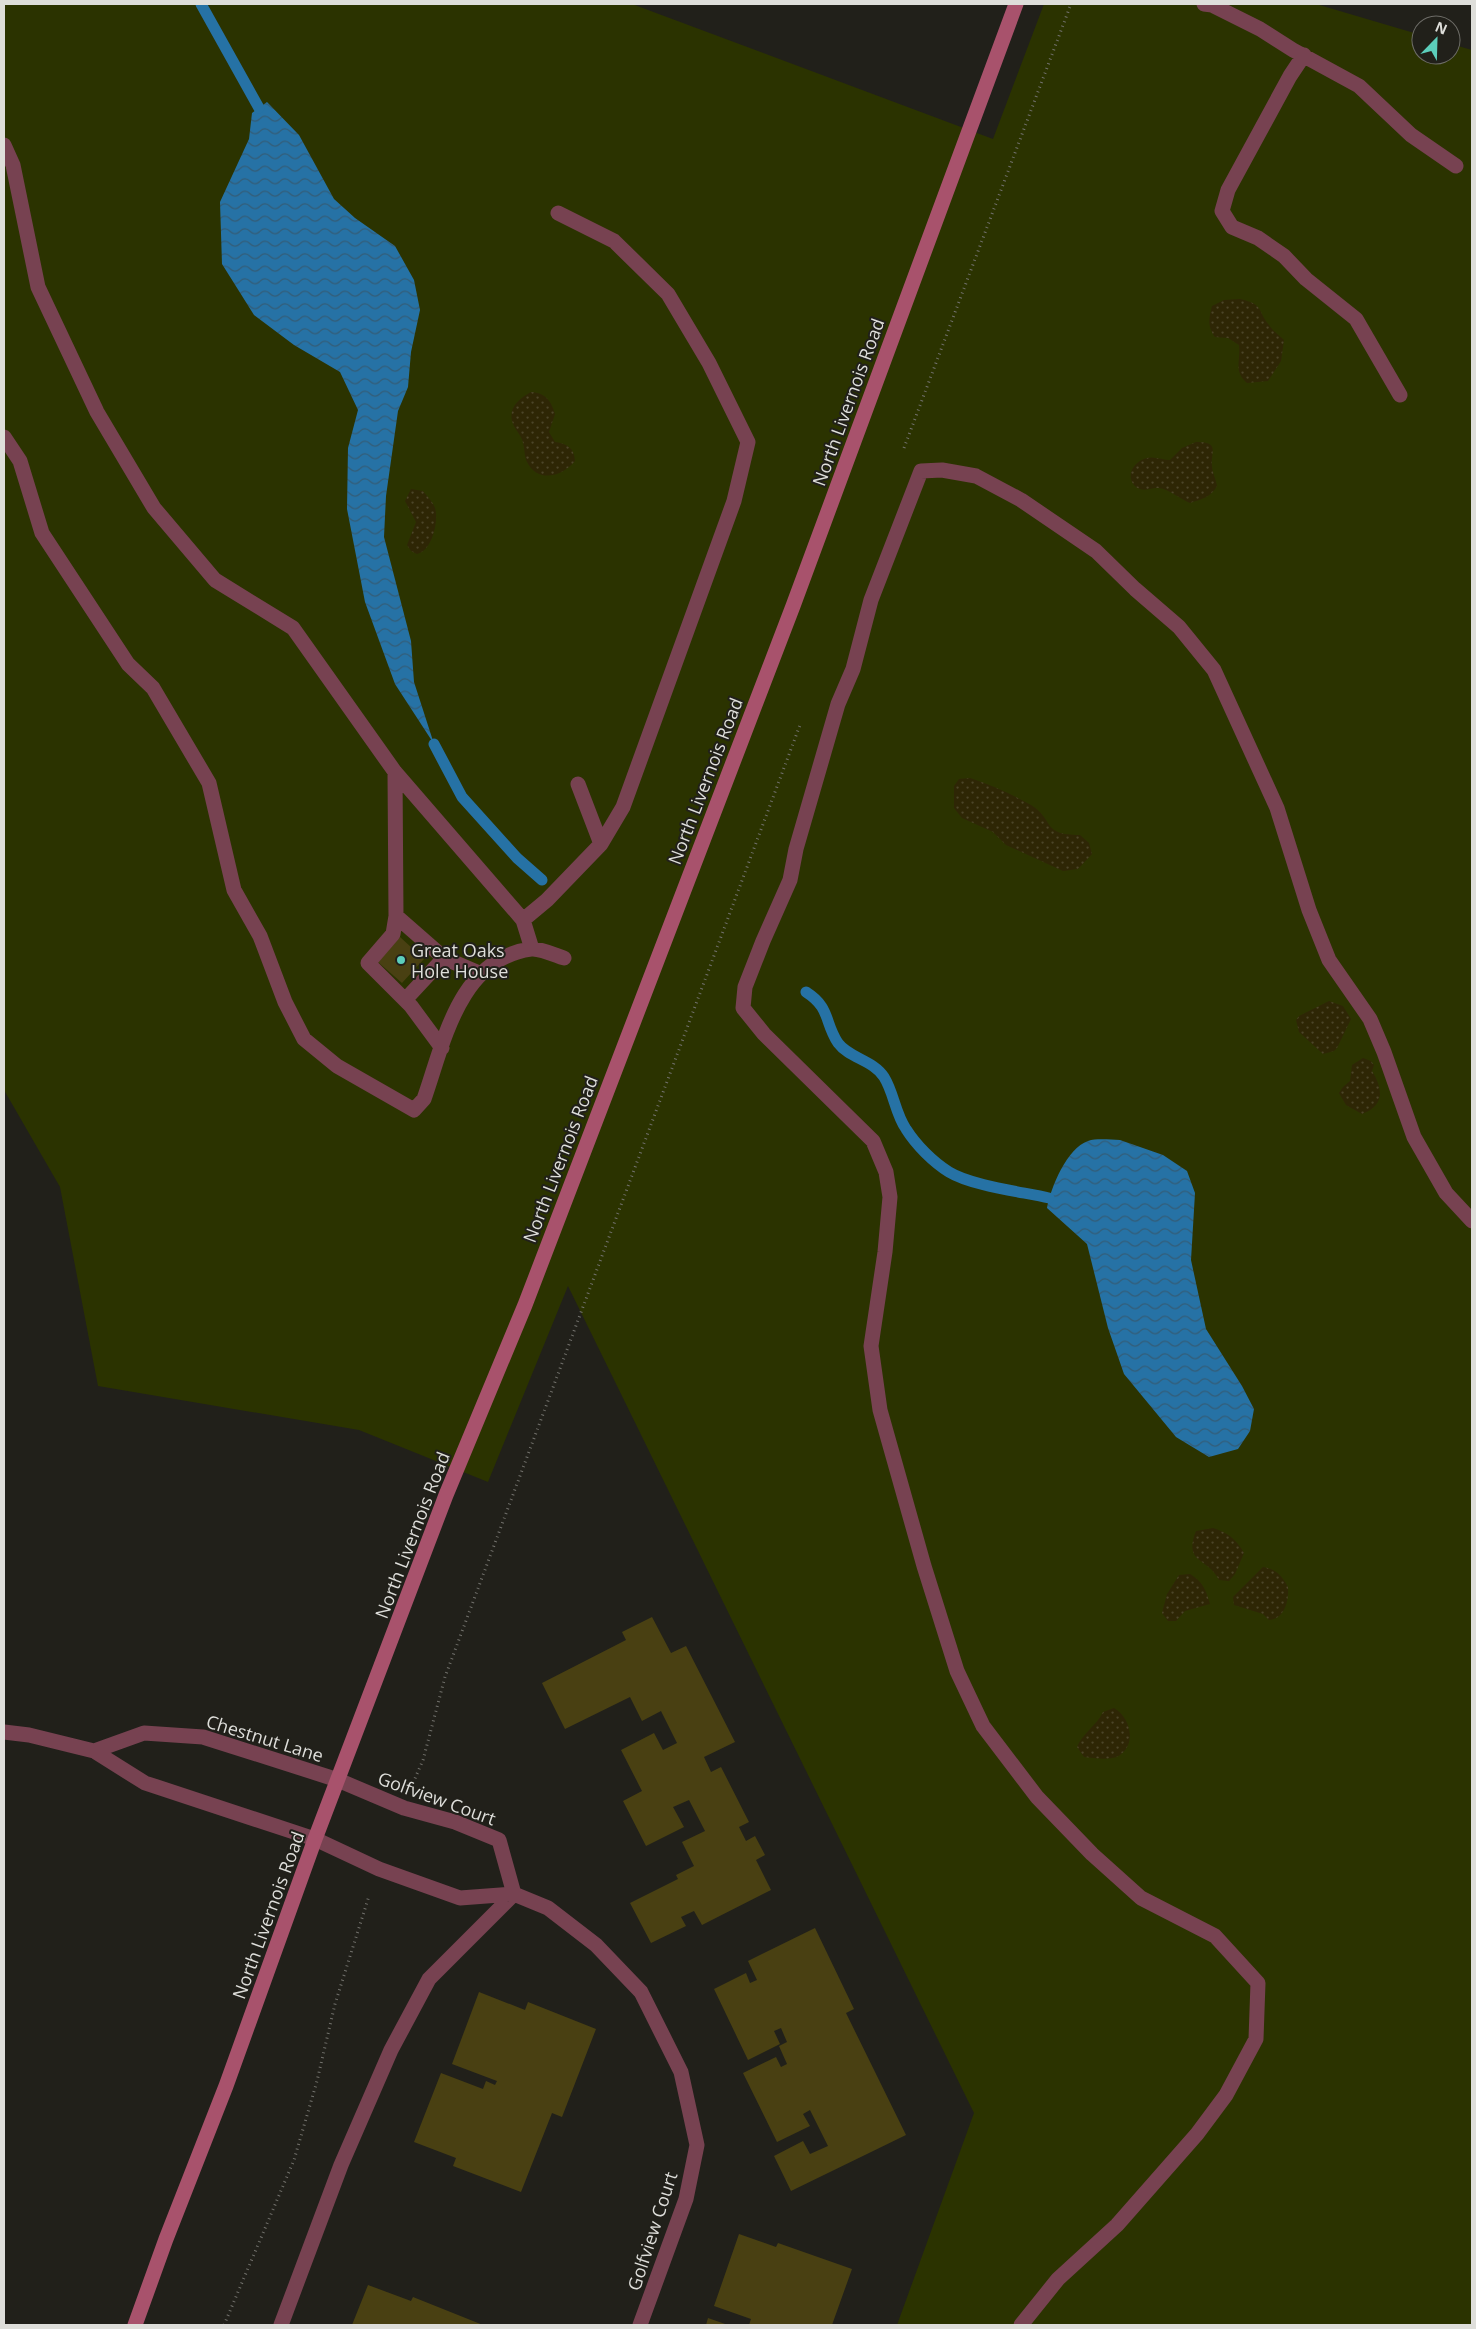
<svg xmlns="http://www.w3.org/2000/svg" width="1476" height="2329" viewBox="0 0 1476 2329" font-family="'Open Sans',sans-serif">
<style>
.green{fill:#2b3300}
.sand{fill:url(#sand-dots)}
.water{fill:url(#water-waves)}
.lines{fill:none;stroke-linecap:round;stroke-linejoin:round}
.stream{stroke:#2672a5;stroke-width:11}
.building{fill:#494012}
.path{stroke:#72716c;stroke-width:3;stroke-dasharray:1 4;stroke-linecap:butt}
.lane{stroke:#774251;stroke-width:15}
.street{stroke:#774251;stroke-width:15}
.secondary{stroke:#a8526c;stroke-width:15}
.poi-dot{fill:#5ccebb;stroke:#21201a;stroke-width:2}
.labels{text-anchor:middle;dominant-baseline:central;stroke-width:4;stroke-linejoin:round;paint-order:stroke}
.street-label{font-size:18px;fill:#dededa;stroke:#21201a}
.poi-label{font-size:18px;fill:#dededa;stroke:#21201a;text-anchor:start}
</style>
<defs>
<pattern id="sand-dots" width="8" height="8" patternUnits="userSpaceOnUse" patternTransform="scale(1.25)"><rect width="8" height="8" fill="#2e2605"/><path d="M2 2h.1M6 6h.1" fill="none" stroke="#4c4529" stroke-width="1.8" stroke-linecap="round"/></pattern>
<pattern id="water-waves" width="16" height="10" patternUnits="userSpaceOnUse" patternTransform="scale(1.25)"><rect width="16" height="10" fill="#2672a5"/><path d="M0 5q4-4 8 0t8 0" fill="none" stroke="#335d78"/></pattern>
</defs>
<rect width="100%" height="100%" fill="#21201a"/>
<path class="green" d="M 4,4 L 632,4 L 993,139 L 1044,4 L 1316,4 L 1421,35 L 1421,55 L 1451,55 L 1451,44 L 1472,50 L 1472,2325 L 897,2325 L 974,2113 L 568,1286 L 488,1482 L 359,1430 L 98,1386 L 60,1187 L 4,1090 Z"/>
<path class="sand" d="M 1240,299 C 1265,305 1256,309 1269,325 C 1273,331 1279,335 1284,340 L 1281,361 L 1268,381 L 1247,383 C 1233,371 1241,361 1239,345 L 1228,338 L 1215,337 C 1207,326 1209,318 1212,306 L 1224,300 Z
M 531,392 C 546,393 551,401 555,414 L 549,432 L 555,442 C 568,444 574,448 575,461 C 563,476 538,484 527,462 C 524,456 525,449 523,443 C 522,436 517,432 514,426 C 506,410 518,399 531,392 Z
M 1196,442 C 1221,442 1210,452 1212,466 C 1212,472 1216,479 1217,486 C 1211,497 1202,499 1190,503 C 1180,499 1169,489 1159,488 C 1150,487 1144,493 1136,487 C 1124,476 1134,461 1147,458 C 1154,456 1163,460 1170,460 L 1182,448 Z
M 411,489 L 423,491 C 427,496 433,502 435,508 C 439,521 432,551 417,554 L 411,551 L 407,545 L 416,522 L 405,501 Z
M 970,778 C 991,785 1012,794 1031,805 C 1055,820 1041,835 1080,835 L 1089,843 L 1092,854 L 1078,869 L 1063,871 L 1006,845 L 993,832 L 962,818 L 954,808 L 954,786 L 959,779 Z
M 1329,1001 L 1343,1006 L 1351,1019 L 1337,1048 L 1334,1051 L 1323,1054 L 1299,1032 L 1296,1020 L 1299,1016 Z
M 1363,1058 L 1371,1061 L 1374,1065 L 1372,1071 C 1383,1089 1385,1105 1362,1114 L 1346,1105 L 1339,1093 L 1343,1087 L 1350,1081 L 1352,1065 Z
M 1213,1528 C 1227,1532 1236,1539 1244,1553 L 1235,1574 L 1229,1581 L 1219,1580 C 1208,1557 1183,1564 1196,1531 Z
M 1263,1567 C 1276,1569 1282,1576 1288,1587 C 1289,1602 1284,1619 1269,1620 L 1263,1614 L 1234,1605 L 1233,1597 Z
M 1190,1574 C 1203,1582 1206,1590 1210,1604 L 1185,1611 L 1176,1621 L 1168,1621 L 1162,1613 L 1167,1594 L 1179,1575 Z
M 1114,1708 C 1130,1717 1137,1743 1120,1755 C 1112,1761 1094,1758 1084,1757 L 1077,1747 C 1082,1734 1097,1725 1103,1712 Z"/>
<path class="water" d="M 267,102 L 299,135 L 334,199 L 355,218 L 395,246 L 414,280 L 420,310 L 411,352 L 408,387 L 398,411 L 386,496 L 384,537 L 411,641 L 414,682 L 434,744 L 395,684 L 365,602 L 347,509 L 348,448 L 358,410 L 340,372 L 294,345 L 254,315 L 222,264 L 220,202 L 249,139 L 252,113 Z
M 1120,1140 L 1163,1155 L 1187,1171 L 1195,1193 L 1191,1260 L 1206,1329 L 1242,1386 L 1254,1409 L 1250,1431 L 1238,1449 L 1209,1457 L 1176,1437 L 1124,1374 L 1108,1328 L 1087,1244 L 1047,1208 C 1051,1187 1067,1148 1088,1141 C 1097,1138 1111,1140 1120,1140 Z"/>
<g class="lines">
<path class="stream" d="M 201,4 L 259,108
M 434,744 L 462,797 L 517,858 L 542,880
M 806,992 C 831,1008 824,1022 838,1043 C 849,1058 873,1060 884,1077 C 894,1093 895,1113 906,1129 C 916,1145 933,1162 949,1172 C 972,1186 1023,1192 1049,1198"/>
</g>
<path class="building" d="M 400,937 L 424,959 L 402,983 L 378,962 Z
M 652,1617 L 671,1653 L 686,1646 L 735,1742 L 704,1757 L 711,1772 L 721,1767 L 749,1822 L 739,1827 L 746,1841 L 755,1836 L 765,1855 L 756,1860 L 771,1890 L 702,1925 L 694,1911 L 681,1917 L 686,1926 L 651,1943 L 630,1903 L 678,1879 L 676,1875 L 694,1866 L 682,1842 L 705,1831 L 689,1800 L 673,1807 L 684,1827 L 646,1846 L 623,1801 L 642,1791 L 621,1750 L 654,1733 L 663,1750 L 677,1743 L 661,1711 L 642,1721 L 630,1697 L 565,1729 L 542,1683 L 626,1640 L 622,1632 Z
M 815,1928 L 854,2009 L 846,2013 L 906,2135 L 791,2191 L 774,2156 L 803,2141 L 810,2154 L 828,2146 L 810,2110 L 803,2114 L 810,2126 L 777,2142 L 743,2073 L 776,2057 L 781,2067 L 787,2064 L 779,2046 L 787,2042 L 781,2028 L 774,2031 L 780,2044 L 748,2060 L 714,1989 L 746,1973 L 750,1983 L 757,1980 L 748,1961 Z
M 479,1992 L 525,2010 L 528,2002 L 596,2029 L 562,2117 L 552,2113 L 521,2192 L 453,2166 L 456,2158 L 414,2142 L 441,2073 L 483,2089 L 486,2081 L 495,2085 L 497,2081 L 452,2064 Z
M 739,2234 L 776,2247 L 778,2243 L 852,2269 L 832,2325 L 749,2325 L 751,2319 L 714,2306 Z
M 368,2285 L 411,2301 L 413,2297 L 483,2325 L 352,2325 Z
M 708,2318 L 728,2325 L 706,2325 Z"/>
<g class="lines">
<path class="path" d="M 904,448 L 1071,4
M 413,1783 L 423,1760 L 445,1677 L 800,725
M 224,2325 L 294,2160 L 317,2081 L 335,2004 L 369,1896"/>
<path class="lane" d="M 1204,4 L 1212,5 L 1260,29 L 1293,50 L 1359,86 L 1411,135 L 1456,166
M 1304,55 L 1290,76 L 1228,190 L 1222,211 L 1232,227 L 1258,238 L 1284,256 L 1306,279 L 1356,319 L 1400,395
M 4,145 L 13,165 L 38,287 L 97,412 L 154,508 L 215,580 L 293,628 L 395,772 L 523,920
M 4,437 L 20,461 L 42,533 L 128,664 L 153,688 L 209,783 L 234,890 L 260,936 L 285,1002 L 304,1039 L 337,1066 L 414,1110 L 424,1099 C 444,1042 459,959 531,949 C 540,948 555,955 564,958
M 395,772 L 396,916 L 444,958 L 481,974
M 578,784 L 601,844
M 396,916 L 393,934 L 368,963 L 411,1006 L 442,1048
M 532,949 L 523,920 L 547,900 L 601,844 L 623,807 L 734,501 L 748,442 L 709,363 L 668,294 L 614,241 L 558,213
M 405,1000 L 444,958
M 1021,2325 L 1058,2279 L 1117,2225 L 1197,2134 L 1226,2095 L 1256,2039 L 1258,1983 L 1215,1936 L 1141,1898 L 1092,1854 L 1037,1797 L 983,1726 L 957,1671 L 924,1566 L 880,1410 L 871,1346 L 885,1252 L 890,1197 L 886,1172 L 873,1141 L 764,1034 L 743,1008 L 745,987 L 763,941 L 790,880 L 796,849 L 838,704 L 853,669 L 871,600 L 921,471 L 942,470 L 976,476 L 1021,500 L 1096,551 L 1135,589 L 1179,627 L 1214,670 L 1277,808 L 1309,910 L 1329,960 L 1370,1019 L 1384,1052 L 1414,1137 L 1446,1193 L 1472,1221"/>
<path class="street" d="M 4,1732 L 29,1735 L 94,1751
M 514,1894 L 499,1840 L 455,1822 L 404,1808 L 338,1780 L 203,1737 L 144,1733 L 94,1751 L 145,1783 L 315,1839 L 379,1869 L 460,1898 L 514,1894 L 548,1908 L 596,1945 L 641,1992 L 681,2072 L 697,2145 L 686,2199 L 640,2325
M 281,2325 L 341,2165 L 391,2050 L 429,1979 L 514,1894"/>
<path class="secondary" d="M 135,2325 L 166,2239 L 226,2086 L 315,1839 L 446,1495 L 525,1305 L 793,606 L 1016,4"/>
</g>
<circle class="poi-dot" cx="401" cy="960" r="5"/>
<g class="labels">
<g class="street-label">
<text transform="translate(848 402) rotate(-70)">North Livernois Road</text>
<text transform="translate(705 781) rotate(-69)">North Livernois Road</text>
<text transform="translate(560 1159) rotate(-69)">North Livernois Road</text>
<text transform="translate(412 1535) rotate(-69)">North Livernois Road</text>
<text transform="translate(265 1738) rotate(17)">Chestnut Lane</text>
<text transform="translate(437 1798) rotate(20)">Golfview Court</text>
<text transform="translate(268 1915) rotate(-70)">North Livernois Road</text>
<text transform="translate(652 2231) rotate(-72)">Golfview Court</text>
</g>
<g class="poi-label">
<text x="411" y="950">Great Oaks<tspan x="411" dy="21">Hole House</tspan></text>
</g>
</g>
<rect width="1476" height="2329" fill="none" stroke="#dededa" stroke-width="10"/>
<g transform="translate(1436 40) rotate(23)"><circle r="24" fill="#21201a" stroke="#6d6c67"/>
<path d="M0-4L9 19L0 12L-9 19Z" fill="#5ccebb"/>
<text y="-8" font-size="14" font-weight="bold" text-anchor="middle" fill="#dededa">N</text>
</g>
</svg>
